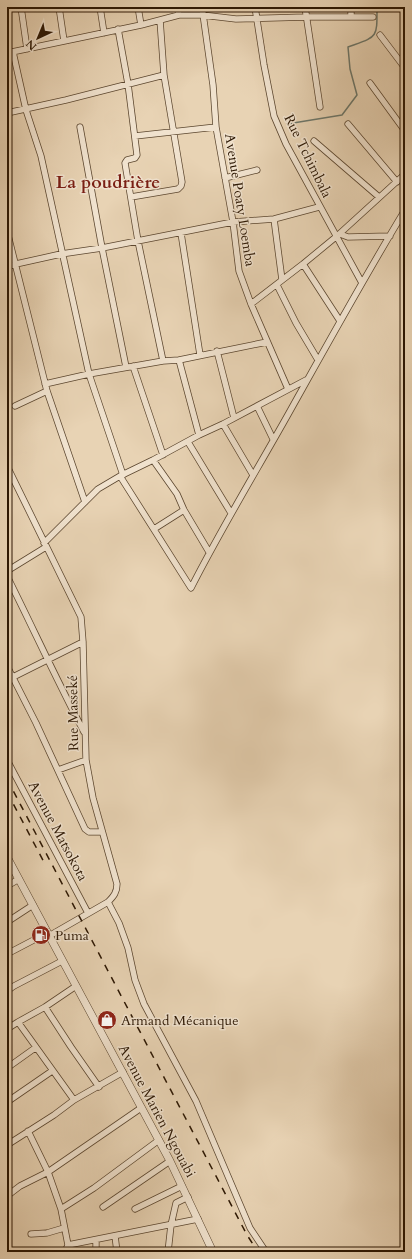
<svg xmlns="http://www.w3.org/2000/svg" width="412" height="1259" viewBox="0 0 412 1259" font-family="Cardo,serif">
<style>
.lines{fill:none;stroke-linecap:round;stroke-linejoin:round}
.stream{stroke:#6c776b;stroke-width:1.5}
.minor-casing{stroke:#5b462f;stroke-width:7}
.tertiary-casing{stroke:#5b462f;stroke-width:8}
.minor{stroke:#f0e2ce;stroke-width:5.5}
.tertiary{stroke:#f0e2ce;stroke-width:7}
.rail{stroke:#2c1703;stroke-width:1.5;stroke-dasharray:7 7;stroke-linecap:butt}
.labels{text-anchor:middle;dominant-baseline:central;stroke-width:3;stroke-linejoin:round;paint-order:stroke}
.street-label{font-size:14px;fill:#2c1703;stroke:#f0e2ce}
.poi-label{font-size:14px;fill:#2c1703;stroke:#f0e2ce;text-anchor:start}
.district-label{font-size:18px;font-weight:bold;fill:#7a1f14;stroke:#f0e2ce}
</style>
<rect width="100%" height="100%" fill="#e8d3b4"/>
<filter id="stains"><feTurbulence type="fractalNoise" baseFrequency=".005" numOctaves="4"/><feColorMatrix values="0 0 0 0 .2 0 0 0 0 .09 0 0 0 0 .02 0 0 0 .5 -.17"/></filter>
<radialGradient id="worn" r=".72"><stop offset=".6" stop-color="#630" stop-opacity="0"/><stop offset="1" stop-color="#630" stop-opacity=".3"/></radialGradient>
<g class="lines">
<path class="stream" d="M 287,124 L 342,115 L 357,95 L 350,69 L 348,47 C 378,36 377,39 377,7"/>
<g class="minor-casing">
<path id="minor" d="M 21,7 L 27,49
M 59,7 L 64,41
M 100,7 L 104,33
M 138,7 L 141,25
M 177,7 L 179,15
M 202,7 L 213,85 L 216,127 L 233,222 L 239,271 L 251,304 L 288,389
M 255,7 L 264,65 L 274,116 L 286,144 L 362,283
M 305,7 L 320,107
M 351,7 L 351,17
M 118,29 L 128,84 L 137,155 L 135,158 L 127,160 L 125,163 L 138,241 L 163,361
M 380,35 L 405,68
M 13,52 L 26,110 L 41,156 L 89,374 L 123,475
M 7,53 L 141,25 L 179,15 L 202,15 L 236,19 L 306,17 L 373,17
M 370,83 L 405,131
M 7,113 L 66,100 L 164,75
M 348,124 L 397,182
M 80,127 L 102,248 L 126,367
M 135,136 L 216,127
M 314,141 L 379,197
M 225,178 L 257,170
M 131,197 L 178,189 L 181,186 L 182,182 L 164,75 L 160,20
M 274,219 L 282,280
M 7,231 L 47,391 L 85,502
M 181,233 L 200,355
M 340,234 L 348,237 L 390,236
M 303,264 L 340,321
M 7,266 L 61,254 L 102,248 L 233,222 L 274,219 L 319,207
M 277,285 L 296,323 L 318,360
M 251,304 L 303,264 L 337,236 L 405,174
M 217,351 L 234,418
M 179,360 L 199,435
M 133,366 L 163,455
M 45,384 L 89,374 L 163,361 L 179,360 L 267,342
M 15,406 L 47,391
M 257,406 L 273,439
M 223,424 L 253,475
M 188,442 L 231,513
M 153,460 L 177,494 L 184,510 L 209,552
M 7,466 L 81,617 L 83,642 L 86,760 L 93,798 L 117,884 C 117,892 114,896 108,902 L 49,936
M 120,476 L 191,588 C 222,527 257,470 290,411 C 328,343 365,276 405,210
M 154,529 L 184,510
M 44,543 L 98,489 L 120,476 L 153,460 L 199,435 L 223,424 L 306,380
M 7,571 L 46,547
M 7,576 C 33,628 57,681 84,732
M 7,666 L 36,723 L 85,829 L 89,832 L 102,832
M 7,680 L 83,642
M 7,760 L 88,913
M 58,770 L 86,760
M 7,886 L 19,879
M 108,902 L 119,923 L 128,948 L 135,980 L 144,1004 L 196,1101 L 250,1228 L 266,1252
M 7,922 L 33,905
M 7,954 L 47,933
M 7,991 L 14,986 L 62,961
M 45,1007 L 71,1047 L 99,1087
M 18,1022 L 74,1100
M 7,1029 L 18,1022 L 45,1007 L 76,986
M 7,1068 L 35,1048
M 7,1102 L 52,1071
M 28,1131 L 48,1172 L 61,1209 L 68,1245 L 65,1252
M 7,1145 L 54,1115 L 74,1100 L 123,1072
M 7,1196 L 20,1186 L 48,1172 L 141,1108
M 103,1207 L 170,1161
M 61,1209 L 94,1188 L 159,1140
M 135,1209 L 182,1186
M 31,1234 L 47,1233 L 64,1228
M 115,1236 L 117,1252
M 96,1240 L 96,1252
M 68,1245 L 198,1219
M 168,1252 L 171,1225 L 176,1203 L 188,1197"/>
</g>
<g class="tertiary-casing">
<path id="tertiary" d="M 7,857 L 170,1161 L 213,1252"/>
</g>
<use href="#minor" class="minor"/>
<use href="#tertiary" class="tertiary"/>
<path class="rail" d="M 7,779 L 247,1235 L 258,1252
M 7,792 L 46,866"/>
</g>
<defs>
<g id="fuel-disc" transform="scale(1)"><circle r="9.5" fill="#8f2418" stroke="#f0e2ce"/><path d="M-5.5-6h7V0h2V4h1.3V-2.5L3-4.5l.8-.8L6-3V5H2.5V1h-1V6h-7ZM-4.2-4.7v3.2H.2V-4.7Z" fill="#fff"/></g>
<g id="shop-disc" transform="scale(1)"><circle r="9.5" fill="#8f2418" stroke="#f0e2ce"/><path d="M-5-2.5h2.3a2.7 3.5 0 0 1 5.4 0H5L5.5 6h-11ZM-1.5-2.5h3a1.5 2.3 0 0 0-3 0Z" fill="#fff"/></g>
</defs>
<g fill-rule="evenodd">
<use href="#fuel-disc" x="41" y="935"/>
<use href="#shop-disc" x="107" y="1020"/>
</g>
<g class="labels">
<g class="street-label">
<text transform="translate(308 156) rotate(64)">Rue Tchimbala</text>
<text transform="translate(240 200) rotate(81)">Avenue Poaty Loemba</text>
<text transform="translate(73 713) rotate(-91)">Rue Masseké</text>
<text transform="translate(58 831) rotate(62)">Avenue Matsokota</text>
<text transform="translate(157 1111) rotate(62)">Avenue Marien Ngouabi</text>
</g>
<g class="poi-label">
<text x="55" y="935">Puma</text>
<text x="121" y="1020">Armand Mécanique</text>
</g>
<g class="district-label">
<text x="108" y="182">La poudrière</text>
</g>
</g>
<rect width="412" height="1259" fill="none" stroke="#e8d3b4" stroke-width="24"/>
<rect x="8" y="8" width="396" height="1243" fill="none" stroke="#2c1703" stroke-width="2"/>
<rect x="12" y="12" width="388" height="1235" fill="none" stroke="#2c1703"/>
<g transform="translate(38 38) rotate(224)" stroke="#f0e2ce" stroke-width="3" paint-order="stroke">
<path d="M0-3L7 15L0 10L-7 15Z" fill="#2c1703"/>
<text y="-6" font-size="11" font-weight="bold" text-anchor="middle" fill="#2c1703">N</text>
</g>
<rect width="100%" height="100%" filter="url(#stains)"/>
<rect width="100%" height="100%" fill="url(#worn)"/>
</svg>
